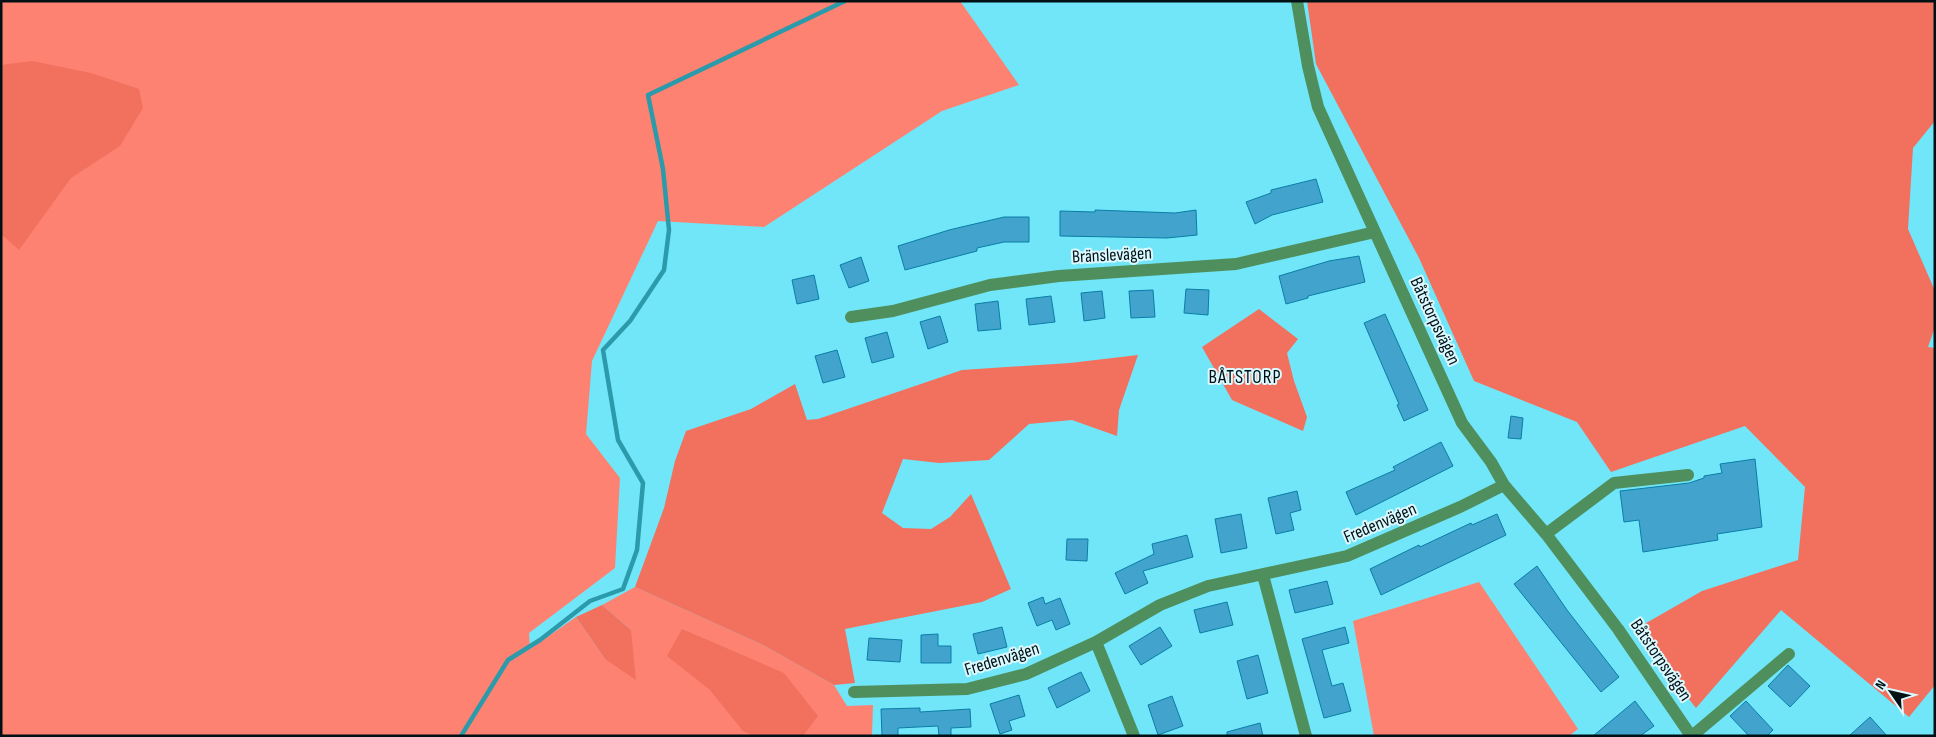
<svg xmlns="http://www.w3.org/2000/svg" width="1936" height="737" viewBox="0 0 1936 737" font-family="'Sofia Sans Condensed',sans-serif">
<style>
.green{fill:#fe8271}
.forest{fill:#f2705e}
.lines{fill:none;stroke-linecap:round;stroke-linejoin:round}
.stream{stroke:#2b9aab;stroke-width:4.5}
.building{fill:#42a3cd;stroke:#097ea6}
.street{stroke:#4f8f5d;stroke-width:12}
.labels{text-anchor:middle;dominant-baseline:central;stroke-width:4;stroke-linejoin:round;paint-order:stroke}
.street-label{font-size:18px;fill:#001014;stroke:#dbf9ff}
.neighbourhood-label{font-size:19px;letter-spacing:1px;fill:#001014;stroke:#dbf9ff}
</style>
<rect width="100%" height="100%" fill="#71e6f9"/>
<path class="green" d="M 1,1 L 960,1 L 1019,85 L 942,111 L 764,227 L 658,221 L 592,361 L 586,434 L 620,478 L 615,568 L 529,633 L 530,649 L 576,617 L 605,659 L 631,630 L 602,605 L 635,587 L 763,645 L 834,685 L 847,706 L 873,705 L 872,736 L 1,736 Z
M 1479,582 L 1578,729 L 1569,736 L 1374,736 L 1353,621 Z"/>
<path class="forest" d="M 1307,1 L 1935,1 L 1935,121 L 1913,148 L 1908,229 L 1935,291 L 1935,327 L 1928,347 L 1935,348 L 1935,685 L 1909,717 L 1781,610 L 1696,708 L 1634,630 L 1702,591 L 1798,560 L 1805,487 L 1745,426 L 1611,472 L 1577,422 L 1474,381 L 1419,258 L 1316,64 Z
M 32,61 L 91,73 L 139,89 L 143,108 L 120,146 L 71,178 L 19,250 L 1,234 L 1,65 Z
M 1259,309 L 1298,339 L 1287,353 L 1294,381 L 1307,417 L 1303,431 L 1232,400 L 1202,347 Z
M 1138,355 L 1119,410 L 1117,436 L 1072,420 L 1029,424 L 989,460 L 939,463 L 903,459 L 882,513 L 903,528 L 931,529 L 950,517 L 971,494 L 1011,589 L 982,602 L 845,629 L 855,683 L 834,685 L 763,645 L 635,587 L 664,508 L 675,461 L 686,431 L 751,409 L 795,384 L 807,420 L 818,419 L 962,370 L 1070,363 Z
M 602,605 L 631,630 L 636,680 L 605,659 L 576,617 Z
M 682,629 L 784,673 L 818,716 L 803,736 L 754,736 L 743,731 L 710,690 L 667,656 Z"/>
<g class="lines">
<path class="stream" d="M 461,736 L 508,660 L 540,640 L 590,601 L 623,589 L 637,550 L 643,483 L 618,440 L 603,350 L 630,321 L 664,270 L 669,230 L 663,169 L 648,95 L 845,1"/>
</g>
<path class="building" d="M 1316,179 L 1323,202 L 1272,215 L 1255,224 L 1246,202 L 1271,193 L 1271,190 Z
M 1095,210 L 1175,213 L 1196,210 L 1197,235 L 1167,238 L 1060,236 L 1060,211 L 1095,212 Z
M 1004,217 L 1029,217 L 1029,242 L 1004,242 L 977,248 L 977,251 L 905,270 L 898,246 L 949,230 Z
M 1359,256 L 1365,282 L 1308,296 L 1308,298 L 1286,304 L 1279,276 L 1329,261 Z
M 861,257 L 869,281 L 849,288 L 840,265 Z
M 814,275 L 819,299 L 797,304 L 792,280 Z
M 1186,289 L 1209,290 L 1208,315 L 1184,313 Z
M 1153,290 L 1155,317 L 1131,318 L 1129,291 Z
M 1102,291 L 1105,318 L 1084,321 L 1081,293 Z
M 1051,296 L 1055,322 L 1029,325 L 1026,299 Z
M 998,301 L 1001,329 L 978,331 L 975,304 Z
M 1385,314 L 1428,410 L 1404,421 L 1397,405 L 1399,404 L 1364,323 Z
M 940,316 L 948,342 L 928,349 L 920,322 Z
M 887,332 L 894,357 L 872,363 L 865,338 Z
M 837,350 L 845,377 L 823,383 L 815,356 Z
M 1511,416 L 1523,418 L 1521,439 L 1508,438 Z
M 1441,442 L 1453,466 L 1356,515 L 1346,492 L 1395,470 L 1393,467 Z
M 1755,459 L 1762,527 L 1717,534 L 1718,540 L 1643,552 L 1639,520 L 1624,522 L 1620,491 L 1689,483 L 1704,478 L 1704,476 L 1722,473 L 1720,464 Z
M 1297,491 L 1301,510 L 1290,513 L 1294,530 L 1276,534 L 1268,498 Z
M 1241,514 L 1247,548 L 1221,553 L 1215,519 Z
M 1497,514 L 1506,535 L 1381,595 L 1370,569 L 1419,545 L 1420,547 L 1471,523 L 1472,525 Z
M 1187,535 L 1193,557 L 1143,571 L 1148,583 L 1125,594 L 1115,573 L 1154,554 L 1152,544 Z
M 1067,539 L 1088,539 L 1087,561 L 1066,560 Z
M 1537,566 L 1567,610 L 1619,677 L 1601,692 L 1514,584 Z
M 1327,581 L 1333,604 L 1295,613 L 1289,590 Z
M 1043,597 L 1045,604 L 1060,598 L 1070,624 L 1056,630 L 1052,620 L 1037,626 L 1028,603 Z
M 1227,602 L 1233,625 L 1200,633 L 1194,610 Z
M 1002,627 L 1007,647 L 978,654 L 973,634 Z
M 1160,627 L 1172,646 L 1141,665 L 1129,646 Z
M 1345,627 L 1349,643 L 1322,650 L 1332,686 L 1343,683 L 1351,711 L 1324,718 L 1302,639 Z
M 938,634 L 938,646 L 951,646 L 951,663 L 921,663 L 921,635 Z
M 869,638 L 902,640 L 900,662 L 867,660 Z
M 1258,655 L 1268,693 L 1247,699 L 1237,661 Z
M 1788,665 L 1810,686 L 1790,707 L 1768,686 Z
M 1081,672 L 1090,691 L 1057,708 L 1048,688 Z
M 1019,695 L 1025,716 L 1009,721 L 1012,730 L 1000,734 L 990,704 Z
M 1172,696 L 1183,726 L 1158,735 L 1148,705 Z
M 1635,701 L 1654,726 L 1640,736 L 1593,736 Z
M 1746,701 L 1773,730 L 1767,736 L 1749,736 L 1730,716 Z
M 920,708 L 920,712 L 970,709 L 971,727 L 951,728 L 951,736 L 939,736 L 938,726 L 898,728 L 898,736 L 882,736 L 881,709 Z
M 1870,717 L 1887,736 L 1849,736 Z
M 1260,723 L 1263,736 L 1227,736 L 1227,732 Z"/>
<g class="lines">
<path class="street" d="M 1297,1 L 1308,66 L 1318,107 L 1462,423 L 1491,462 L 1504,485 L 1546,534 L 1618,629 L 1691,736
M 851,317 L 893,311 L 990,285 L 1059,276 L 1236,264 L 1375,232
M 1546,534 L 1614,483 L 1688,475
M 1263,575 L 1306,736
M 1096,642 L 1134,736
M 854,692 L 967,689 L 1026,674 L 1096,642 L 1160,605 L 1208,586 L 1347,556 L 1460,507 L 1504,485
M 1692,736 L 1789,654"/>
</g>
<g class="labels">
<g class="street-label">
<text transform="translate(1112 255) rotate(-3)">Bränslevägen</text>
<text transform="translate(1435 321) rotate(65)">Båtstorpsvägen</text>
<text transform="translate(1380 523) rotate(-23)">Fredenvägen</text>
<text transform="translate(1002 659) rotate(-17)">Fredenvägen</text>
<text transform="translate(1661 660) rotate(56)">Båtstorpsvägen</text>
</g>
<g class="neighbourhood-label">
<text x="1245" y="377">BÅTSTORP</text>
</g>
</g>
<rect width="1936" height="737" fill="none" stroke="#001014" stroke-width="5"/>
<g transform="translate(1891 692) rotate(304)" stroke="#dbf9ff" stroke-width="4" paint-order="stroke">
<path d="M0-4L9 19L0 12L-9 19Z" fill="#001014"/>
<text y="-8" font-size="14" font-weight="bold" text-anchor="middle" fill="#001014">N</text>
</g>
</svg>
